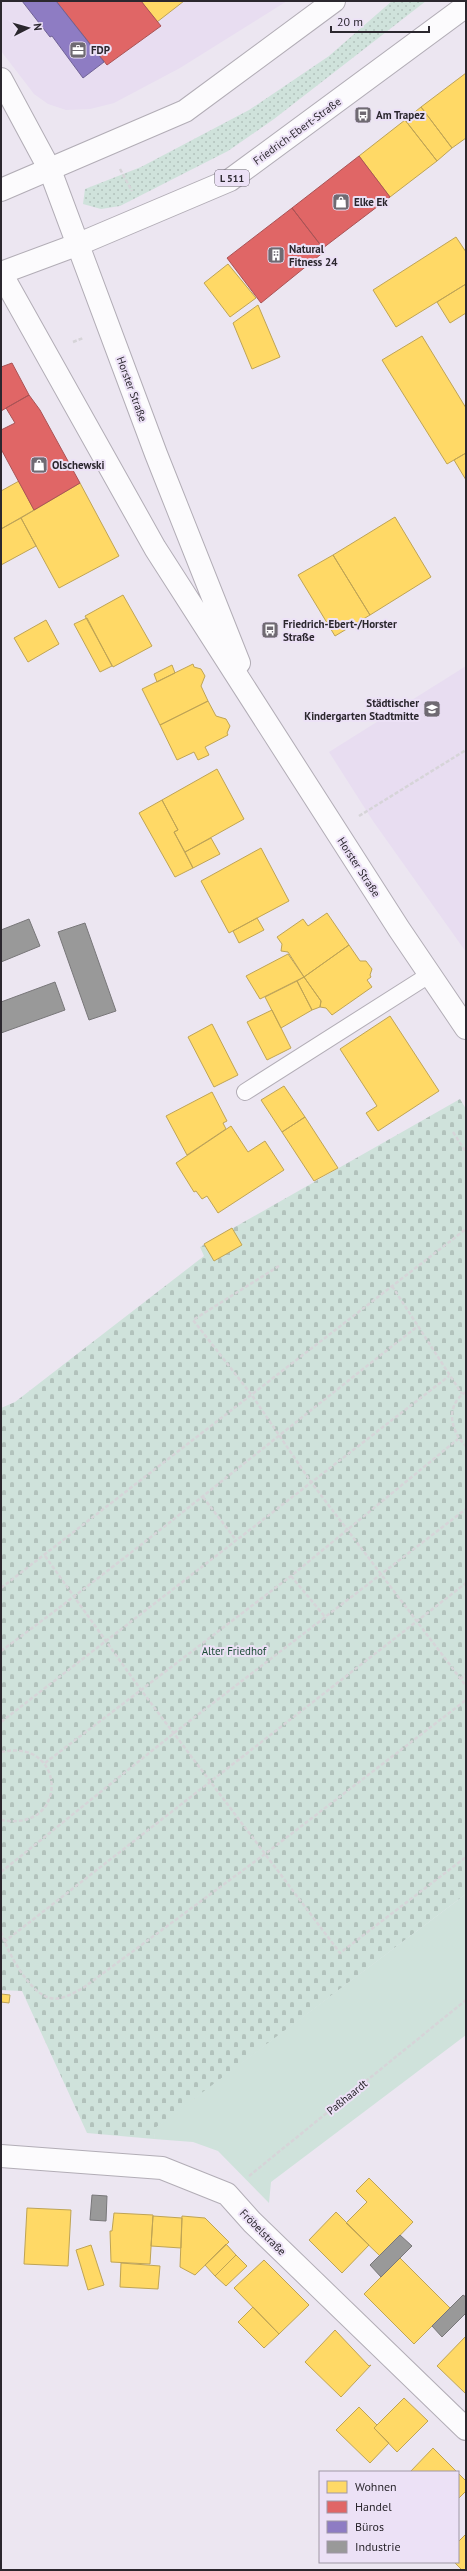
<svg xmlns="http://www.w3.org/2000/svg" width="467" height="2571" viewBox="0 0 467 2571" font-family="'PT Sans',sans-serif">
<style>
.built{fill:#e8ddf1}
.grass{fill:url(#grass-dots)}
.cemetery{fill:url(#cemetery-stones)}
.park{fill:#cfe2db}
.homes{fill:#ffd966;stroke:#bfa455}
.shops{fill:#e06666;stroke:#aa5355}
.offices{fill:#8e7cc3;stroke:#706296}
.industry{fill:#999;stroke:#787779}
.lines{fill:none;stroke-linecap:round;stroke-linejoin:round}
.service-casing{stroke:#b2adb6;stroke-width:18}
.minor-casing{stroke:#b2adb6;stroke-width:24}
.secondary-casing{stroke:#b2adb6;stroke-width:24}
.primary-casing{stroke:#b2adb6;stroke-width:24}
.path{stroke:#d6d4d8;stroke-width:2.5;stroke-dasharray:4 2;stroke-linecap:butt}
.service{stroke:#fcfbfd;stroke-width:16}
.minor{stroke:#fcfbfd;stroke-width:22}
.secondary{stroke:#fcfbfd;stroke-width:22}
.primary{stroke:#fcfbfd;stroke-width:22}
.labels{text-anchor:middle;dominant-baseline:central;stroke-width:4;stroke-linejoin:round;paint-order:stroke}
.shield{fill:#ece1f6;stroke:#655f6a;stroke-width:1}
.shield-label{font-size:10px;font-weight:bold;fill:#2b272e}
.poi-label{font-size:11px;font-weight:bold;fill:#2b272e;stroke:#ece1f6;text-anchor:start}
.street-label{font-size:11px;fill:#2b272e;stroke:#ece1f6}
.park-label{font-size:11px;fill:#1d4c37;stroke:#ece1f6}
</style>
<defs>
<pattern id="grass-dots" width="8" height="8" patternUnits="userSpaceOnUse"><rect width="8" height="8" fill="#cfe2db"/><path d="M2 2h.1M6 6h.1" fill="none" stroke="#b2c2bc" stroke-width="1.8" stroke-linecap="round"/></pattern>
<pattern id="cemetery-stones" width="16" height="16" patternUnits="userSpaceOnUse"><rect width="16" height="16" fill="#cfe2db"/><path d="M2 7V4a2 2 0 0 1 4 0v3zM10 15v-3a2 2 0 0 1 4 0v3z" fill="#b2c2bc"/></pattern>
</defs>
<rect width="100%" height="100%" fill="#ece6f1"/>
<path class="built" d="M 1,1 L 287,1 L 180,68 L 114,103 L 90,109 L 66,110 L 48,104 L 34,94 L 1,51 Z
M 466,666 L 466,952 L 373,821 L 329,752 Z"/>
<path class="grass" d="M 392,1 L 426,1 L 274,119 L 228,151 L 120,206 L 101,209 L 83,204 L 85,189 L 141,167 L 249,110 L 329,56 Z"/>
<path class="cemetery" d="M 460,1099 L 466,1109 L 466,1894 L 156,2128 L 154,2139 L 87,2133 L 22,1991 L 1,1990 L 1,1408 L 15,1402 L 204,1256 L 200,1247 Z"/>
<path class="park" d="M 466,1894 L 466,2035 L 271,2182 L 269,2203 L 218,2151 L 193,2142 L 154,2139 L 155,2128 Z"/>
<path class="homes" d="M 141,1 L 184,1 L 157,22 Z
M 466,73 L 466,138 L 452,148 L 421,107 Z
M 421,107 L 452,148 L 437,161 L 405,120 Z
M 405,120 L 437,161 L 390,197 L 359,156 Z
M 456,237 L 466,252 L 466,284 L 396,327 L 373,290 Z
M 228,264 L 256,298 L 230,317 L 204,283 Z
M 466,284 L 466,313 L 450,323 L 437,302 Z
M 258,305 L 280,357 L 252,369 L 233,323 Z
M 422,336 L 466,408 L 466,453 L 447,464 L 382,360 Z
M 466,453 L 466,480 L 454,460 Z
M 19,481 L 34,510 L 1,529 L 1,491 Z
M 80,483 L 119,556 L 59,588 L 21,518 Z
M 395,517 L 431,577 L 370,615 L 333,555 Z
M 21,518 L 36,546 L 1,565 L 1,529 Z
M 333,555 L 370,615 L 335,636 L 298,575 Z
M 123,595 L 152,646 L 113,667 L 85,616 Z
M 87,618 L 112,666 L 100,672 L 74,624 Z
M 46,620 L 59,644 L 28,662 L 14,638 Z
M 193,664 L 194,667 L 201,669 L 205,676 L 201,686 L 208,701 L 160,725 L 142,689 Z
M 172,665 L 175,673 L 157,682 L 154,674 Z
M 208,701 L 216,716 L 226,719 L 230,726 L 227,733 L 228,735 L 205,747 L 209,755 L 198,760 L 194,752 L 177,760 L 160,725 Z
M 217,769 L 244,819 L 185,852 L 174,832 L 178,830 L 162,800 Z
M 162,800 L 178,830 L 174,832 L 193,868 L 175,877 L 139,813 Z
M 211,838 L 220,854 L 193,868 L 185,852 Z
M 261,848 L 289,901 L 229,933 L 201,881 Z
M 327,913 L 349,945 L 304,977 L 288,952 L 281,951 L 282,944 L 277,937 L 303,919 L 308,926 Z
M 257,918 L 264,930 L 239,943 L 233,931 Z
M 349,945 L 360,961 L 366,961 L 372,969 L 370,975 L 371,977 L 367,980 L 372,987 L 332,1015 L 326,1008 L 320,1007 L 321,1001 L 304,977 Z
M 288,954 L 304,977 L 260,999 L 246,976 Z
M 304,977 L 321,1001 L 320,1007 L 312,1010 L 297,981 Z
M 297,981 L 312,1010 L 281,1028 L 265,997 Z
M 272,1010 L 291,1048 L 267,1060 L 247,1022 Z
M 390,1016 L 439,1091 L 378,1131 L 366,1113 L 377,1106 L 340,1049 Z
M 212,1024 L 238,1075 L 214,1087 L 188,1037 Z
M 284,1086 L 305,1117 L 282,1132 L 261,1100 Z
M 212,1092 L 227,1121 L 223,1123 L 226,1129 L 187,1155 L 166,1116 Z
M 305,1117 L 338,1168 L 314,1181 L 282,1132 Z
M 231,1126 L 248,1152 L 265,1141 L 284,1170 L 218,1213 L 207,1196 L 202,1199 L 196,1191 L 194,1192 L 176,1163 Z
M 232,1228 L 242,1245 L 214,1261 L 204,1244 Z
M 1,1994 L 10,1995 L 9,2003 L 1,2002 Z
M 369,2178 L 413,2222 L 380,2256 L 346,2223 L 367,2202 L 356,2191 Z
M 27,2208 L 71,2210 L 68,2266 L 24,2264 Z
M 336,2212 L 369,2245 L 342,2273 L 309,2240 Z
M 114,2213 L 153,2215 L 150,2264 L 111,2262 L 110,2231 L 112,2231 Z
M 153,2216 L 182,2218 L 181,2248 L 151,2246 Z
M 182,2216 L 205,2218 L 229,2242 L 195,2275 L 180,2267 Z
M 226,2244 L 236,2255 L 215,2276 L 205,2265 Z
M 91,2245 L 104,2285 L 88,2290 L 76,2250 Z
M 236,2255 L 247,2266 L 226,2286 L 215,2276 Z
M 400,2258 L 450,2308 L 414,2344 L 364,2294 Z
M 264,2260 L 309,2305 L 279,2334 L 234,2288 Z
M 121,2263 L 160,2266 L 158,2289 L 120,2287 Z
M 253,2307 L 279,2334 L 264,2348 L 238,2322 Z
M 335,2330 L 369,2366 L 371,2365 L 341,2397 L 305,2362 Z
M 466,2336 L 466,2394 L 437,2366 Z
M 404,2398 L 428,2421 L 397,2452 L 374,2428 Z
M 359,2407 L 377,2425 L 374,2428 L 389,2443 L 370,2463 L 336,2430 Z
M 433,2448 L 457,2472 L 410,2472 Z
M 458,2473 L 466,2481 L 466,2491 L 458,2499 Z
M 466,2534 L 466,2570 L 462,2570 L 454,2562 L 458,2562 L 458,2542 Z"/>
<path class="shops" d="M 56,1 L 141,1 L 161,26 L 107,65 Z
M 359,156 L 390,197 L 323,248 L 292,208 Z
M 292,208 L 325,251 L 261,303 L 227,258 Z
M 12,363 L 29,395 L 1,411 L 1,367 Z
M 29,395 L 40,410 L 80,483 L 34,510 L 1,449 L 1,430 L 15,423 L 6,408 Z"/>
<path class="offices" d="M 22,1 L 56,1 L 104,62 L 83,78 L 52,36 L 50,37 Z"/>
<path class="industry" d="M 29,919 L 40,946 L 1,962 L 1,930 Z
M 85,923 L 116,1011 L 89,1020 L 58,932 Z
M 55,982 L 65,1010 L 1,1033 L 1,1002 Z
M 92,2195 L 107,2196 L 106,2221 L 90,2220 Z
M 400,2235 L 412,2246 L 381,2277 L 370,2265 Z
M 463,2295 L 466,2297 L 466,2313 L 442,2337 L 432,2326 Z"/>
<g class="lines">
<g class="service-casing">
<path id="service" d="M 245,1092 L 429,975"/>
</g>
<g class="minor-casing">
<path id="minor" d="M 1,2156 L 162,2168 L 227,2194 L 252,2222 L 466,2429"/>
</g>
<g class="secondary-casing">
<path id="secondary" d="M 1,79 L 50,170 L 156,454 L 239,663
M 1,273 L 155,548 L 399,929 L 466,1028"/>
</g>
<g class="primary-casing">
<path id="primary" d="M 1,190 L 185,111 L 334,1
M 1,273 L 79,244 L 230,180 L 466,6"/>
</g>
<path class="path" d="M 120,169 L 132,191
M 73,342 L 83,338
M 359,816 L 466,750
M 453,1132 L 466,1152
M 279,1266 L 193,1320 L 251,1394 L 311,1482 L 466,1686
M 392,1286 L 462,1394
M 466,1392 C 445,1405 450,1431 466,1446
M 203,1497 L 236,1540
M 45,1556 L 141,1690 L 340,1953 L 466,1857
M 291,1576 L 326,1618
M 1,1588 L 466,1229
M 1,1651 C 143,1547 279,1434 418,1326
M 460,1679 L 466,1674
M 1,1722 L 449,1376
M 1,1752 C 67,1737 70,1833 1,1820
M 45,1763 L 291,1576 L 458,1439
M 1,1872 L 174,1733 L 466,1509
M 1,1932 C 7,1951 29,1993 50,1998 C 61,2001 73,1993 83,1988 L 265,1854 L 466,1700
M 4,1942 L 466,1583
M 249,2176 L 466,2000"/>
<use href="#service" class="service"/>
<use href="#minor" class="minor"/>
<use href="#secondary" class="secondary"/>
<use href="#primary" class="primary"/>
</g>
<defs>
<g id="office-square" transform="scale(0.9)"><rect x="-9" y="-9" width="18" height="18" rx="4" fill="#6f6a72" stroke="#ece1f6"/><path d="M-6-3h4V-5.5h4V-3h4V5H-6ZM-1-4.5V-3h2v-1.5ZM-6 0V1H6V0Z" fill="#fff"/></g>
<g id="bus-square" transform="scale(0.9)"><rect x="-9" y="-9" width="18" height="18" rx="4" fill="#6f6a72" stroke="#ece1f6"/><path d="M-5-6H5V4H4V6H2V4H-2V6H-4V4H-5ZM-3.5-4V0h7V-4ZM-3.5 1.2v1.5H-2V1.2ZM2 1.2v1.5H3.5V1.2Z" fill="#fff"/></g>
<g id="shop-square" transform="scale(0.9)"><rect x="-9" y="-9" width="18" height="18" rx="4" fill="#6f6a72" stroke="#ece1f6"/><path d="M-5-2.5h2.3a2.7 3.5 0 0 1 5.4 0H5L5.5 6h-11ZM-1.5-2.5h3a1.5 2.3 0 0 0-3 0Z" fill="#fff"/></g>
<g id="building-square" transform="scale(0.9)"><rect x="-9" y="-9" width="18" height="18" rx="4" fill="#6f6a72" stroke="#ece1f6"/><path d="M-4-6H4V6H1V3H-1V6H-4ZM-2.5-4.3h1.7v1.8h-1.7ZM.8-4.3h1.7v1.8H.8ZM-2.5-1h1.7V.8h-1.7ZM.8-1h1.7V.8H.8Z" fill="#fff"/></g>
<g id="school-square" transform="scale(0.9)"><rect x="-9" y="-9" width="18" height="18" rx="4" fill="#6f6a72" stroke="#ece1f6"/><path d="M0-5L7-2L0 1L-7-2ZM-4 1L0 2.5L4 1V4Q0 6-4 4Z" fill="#fff"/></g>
</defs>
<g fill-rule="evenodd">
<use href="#office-square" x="78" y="50"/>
<use href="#bus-square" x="363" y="115"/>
<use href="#shop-square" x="341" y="202"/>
<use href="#building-square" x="276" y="255"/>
<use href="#shop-square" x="39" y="465"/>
<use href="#bus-square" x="270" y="630"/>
<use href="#school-square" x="432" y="709"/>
</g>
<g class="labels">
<rect class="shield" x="215" y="170" width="34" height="16" rx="3"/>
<g class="shield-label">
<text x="232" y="178">L 511</text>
</g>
<g class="poi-label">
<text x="91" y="50">FDP</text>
<text x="376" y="115">Am Trapez</text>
<text x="354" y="202">Elke Ek</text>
<text x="289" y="249">Natural<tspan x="289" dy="13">Fitness 24</tspan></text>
<text x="52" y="465">Olschewski</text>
<text x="283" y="624">Friedrich-Ebert-/Horster<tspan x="283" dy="13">Straße</tspan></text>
<text x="419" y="703" text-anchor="end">Städtischer<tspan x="419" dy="13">Kindergarten Stadtmitte</tspan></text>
</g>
<g class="street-label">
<text transform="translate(297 131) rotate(-36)">Friedrich-Ebert-Straße</text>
<text transform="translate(132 389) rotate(70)">Horster Straße</text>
<text transform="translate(359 867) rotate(57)">Horster Straße</text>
<text transform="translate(347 2097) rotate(-39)">Paßhaardt</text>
<text transform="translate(263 2232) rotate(45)">Fröbelstraße</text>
</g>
<g class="park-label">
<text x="234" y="1651">Alter Friedhof</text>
</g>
</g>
<rect width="467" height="2571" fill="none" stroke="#2b272e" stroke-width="4"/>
<rect x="319" y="2471" width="140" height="92" fill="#ece1f6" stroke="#9f97a6"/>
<rect x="327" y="2481" width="20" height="12" fill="#ffd966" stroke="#9f97a6"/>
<text x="355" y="2491" font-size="12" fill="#2b272e">Wohnen</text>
<rect x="327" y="2501" width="20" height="12" fill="#e06666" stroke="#9f97a6"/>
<text x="355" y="2511" font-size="12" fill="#2b272e">Handel</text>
<rect x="327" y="2521" width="20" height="12" fill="#8e7cc3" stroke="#9f97a6"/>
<text x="355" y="2531" font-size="12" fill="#2b272e">Büros</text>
<rect x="327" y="2541" width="20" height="12" fill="#999999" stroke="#9f97a6"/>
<text x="355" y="2551" font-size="12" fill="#2b272e">Industrie</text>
<g transform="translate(28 28) rotate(84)" stroke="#ece1f6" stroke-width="3" paint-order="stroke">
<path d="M0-3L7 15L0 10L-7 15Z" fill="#2b272e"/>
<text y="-6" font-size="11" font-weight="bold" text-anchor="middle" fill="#2b272e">N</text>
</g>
<path d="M331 26v6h98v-6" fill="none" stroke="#2b272e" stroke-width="2"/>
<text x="337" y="26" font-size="12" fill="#2b272e" stroke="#ece1f6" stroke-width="3" paint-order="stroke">20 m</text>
</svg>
